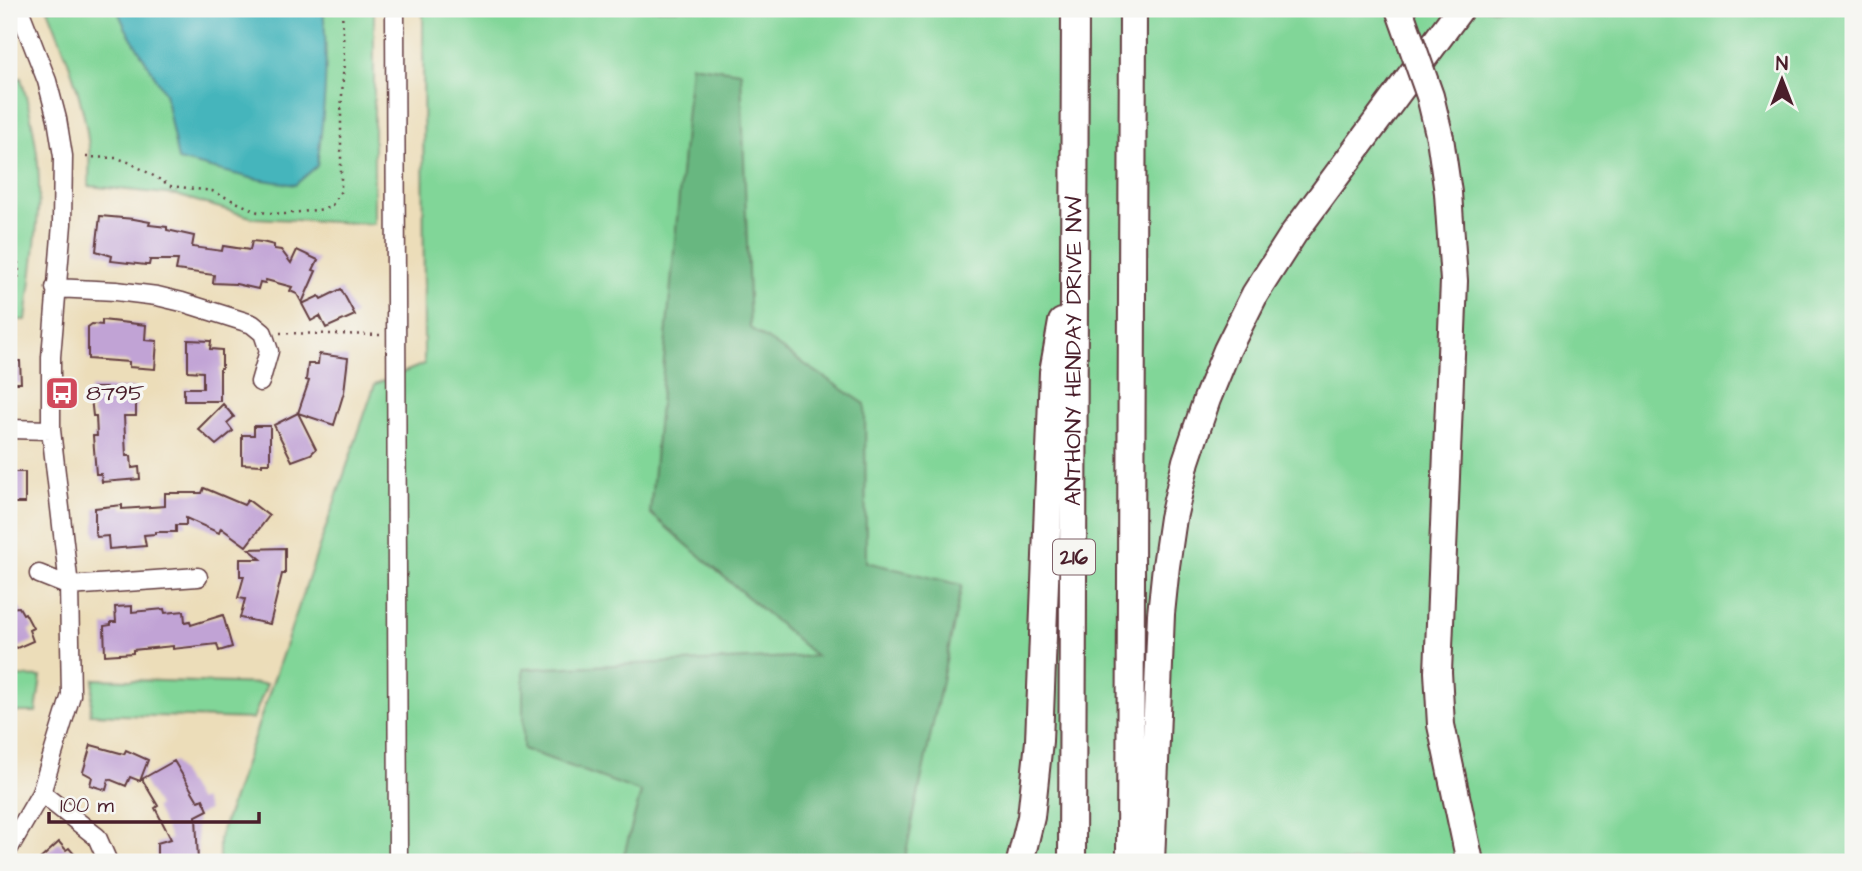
<svg xmlns="http://www.w3.org/2000/svg" width="1862" height="871" viewBox="0 0 1862 871" font-family="'Architects Daughter',sans-serif">
<style>
.green{fill:#81d698;stroke:#667a62;stroke-width:2}
.forest{fill:#68b780;stroke:#596b56;stroke-width:2}
.water{fill:#45b5bc;stroke:#486a74;stroke-width:2}
.building{fill:#c1a3d5}
.lines{fill:none;stroke-linecap:round;stroke-linejoin:round}
.minor-casing{stroke:#623c40;stroke-width:21}
.highway-casing{stroke:#623c40;stroke-width:30}
.path{stroke:#623c40;stroke-width:2.5;stroke-dasharray:2 5;stroke-linecap:butt}
.minor{stroke:#fff;stroke-width:18}
.highway{stroke:#fff;stroke-width:26}
.highway-bridge-casing{stroke:#623c40;stroke-width:30;stroke-linecap:butt}
.highway-bridge{stroke:#fff;stroke-width:26}
.labels{text-anchor:middle;dominant-baseline:central;stroke-width:7;stroke-linejoin:round;paint-order:stroke}
.shield{fill:#f6f6f2;stroke:#7e6067;stroke-width:2}
.shield-label{font-size:21px;font-weight:bold;fill:#4a1f2b}
.street-label{font-size:23px;fill:#4a1f2b;stroke:#f6f6f2}
.poi-label{font-size:23px;fill:#4a1f2b;stroke:#f6f6f2;text-anchor:start}
</style>
<rect width="100%" height="100%" fill="#f6f6f2"/>
<filter id="ink" filterUnits="userSpaceOnUse"><feTurbulence type="fractalNoise" baseFrequency=".0143" numOctaves="2"/><feDisplacementMap in="SourceGraphic" scale="14" xChannelSelector="R" yChannelSelector="G"/><feConvolveMatrix kernelMatrix="1 2 1 2 8 2 1 2 1" color-interpolation-filters="sRGB"/></filter>
<filter id="wash" filterUnits="userSpaceOnUse"><feTurbulence type="fractalNoise" baseFrequency=".00686" numOctaves="4" result="noise"/><feDisplacementMap in="SourceGraphic" scale="28" xChannelSelector="R" yChannelSelector="G"/><feGaussianBlur stdDeviation="1.57" result="paint"/><feColorMatrix in="noise" values="0 0 0 0 0 0 0 0 0 0 0 0 0 0 0 0 0 1.4 0 .05"/><feComposite in="paint" operator="in"/></filter>
<g filter="url(#wash)">
<rect width="100%" height="100%" fill="#ecddb9"/>
<path class="green" d="M 48,9 L 374,9 L 374,224 L 254,218 L 176,195 L 89,186 C 89,173 90,160 89,147 C 84,99 66,54 48,9 Z
M 423,9 L 1853,9 L 1853,862 L 219,862 L 219,839 L 375,384 L 424,364 Z
M 21,78 C 32,116 40,156 39,196 C 37,237 31,279 26,320 L 9,320 L 9,80 Z
M 9,676 L 41,677 L 36,712 L 9,712 Z
M 94,679 L 267,684 L 253,719 L 90,714 Z"/>
<path class="forest" d="M 691,65 L 741,72 L 750,328 L 865,404 L 866,562 L 962,585 L 904,862 L 622,862 L 641,792 L 523,749 L 523,669 L 816,656 L 650,513 Z"/>
<path class="water" d="M 117,9 L 323,9 C 329,62 324,113 317,166 L 295,185 L 251,178 L 178,160 L 165,93 L 125,27 Z"/>
<g id="blocks">
<path class="building" d="M 100,216 L 134,219 L 150,222 L 149,225 L 167,227 L 167,230 L 194,236 L 192,247 L 222,251 L 223,246 L 250,250 L 252,241 L 262,242 L 274,245 L 274,249 L 281,250 L 291,263 L 297,250 L 318,260 L 313,270 L 316,271 L 302,303 L 297,294 L 290,291 L 292,287 L 266,280 L 265,283 L 260,282 L 258,289 L 236,284 L 213,283 L 214,275 L 176,270 L 178,260 L 150,260 L 149,265 L 146,265 L 111,261 L 112,256 L 96,251 Z
M 341,289 L 355,315 L 326,328 L 320,316 L 311,321 L 302,304 L 319,296 L 321,299 Z
M 102,320 L 146,325 L 145,340 L 157,341 L 155,369 L 129,367 L 129,362 L 88,359 L 88,327 L 92,324 L 102,325 Z
M 188,340 L 211,341 L 210,349 L 222,350 L 222,368 L 220,368 L 220,401 L 184,401 L 184,388 L 203,388 L 203,372 L 188,371 Z
M 319,354 L 348,358 L 344,392 L 334,425 L 298,413 L 316,449 L 311,454 L 292,461 L 274,425 L 298,413 L 309,381 L 306,380 L 308,364 L 318,364 Z
M 9,361 L 20,361 L 21,383 L 9,383 Z
M 90,388 L 136,388 L 136,416 L 124,416 L 126,456 L 131,456 L 132,468 L 139,467 L 140,479 L 102,482 L 101,474 L 96,474 L 93,436 L 97,436 L 96,416 L 93,416 Z
M 223,404 L 234,417 L 227,423 L 233,431 L 216,445 L 198,429 Z
M 254,426 L 270,426 L 270,463 L 262,463 L 262,465 L 242,464 L 242,435 L 254,435 Z
M 9,472 L 25,472 L 25,503 L 9,503 Z
M 204,488 L 244,505 L 248,500 L 269,516 L 246,546 L 221,528 L 219,533 L 186,518 L 186,525 L 176,525 L 176,532 L 155,532 L 155,534 L 144,535 L 146,546 L 109,549 L 108,536 L 97,537 L 95,532 L 95,508 L 122,505 L 122,509 L 165,506 L 165,493 L 202,493 Z
M 285,548 L 285,574 L 282,574 L 270,624 L 240,618 L 245,599 L 238,598 L 244,576 L 240,576 L 240,559 L 261,559 L 249,549 Z
M 132,606 L 132,612 L 164,609 L 165,613 L 184,611 L 185,622 L 190,621 L 191,625 L 223,615 L 232,647 L 219,651 L 217,644 L 173,649 L 173,646 L 133,650 L 133,653 L 105,655 L 104,626 L 111,625 L 111,622 L 116,622 L 115,607 Z
M 19,607 L 23,614 L 25,613 L 33,628 L 29,630 L 33,641 L 17,648 L 9,645 L 9,608 Z
M 91,745 L 124,754 L 126,750 L 148,760 L 140,781 L 130,777 L 126,786 L 109,779 L 106,790 L 90,785 L 92,777 L 83,772 Z
M 174,761 L 198,801 L 203,799 L 208,810 L 196,816 L 198,862 L 157,862 L 157,843 L 171,839 L 155,808 L 158,806 L 142,779 Z
M 59,842 L 66,850 L 69,848 L 81,862 L 37,862 Z"/>
</g>
</g>
<g filter="url(#ink)">
<use href="#blocks" fill-opacity="0" stroke="#623c40" stroke-width="2"/>
<g class="lines">
<g class="minor-casing">
<path id="minor" d="M 395,9 L 398,862
M 55,288 L 116,291 L 157,296 L 182,302 L 252,324 L 263,333 L 269,351 L 260,382
M 9,429 L 51,430
M 39,574 L 69,586 L 198,577
M 41,793 L 97,837 L 108,862
M 9,848 L 41,793 L 71,695 L 69,586 L 51,430 L 51,357 L 62,224 L 63,156 L 57,119 L 47,81 L 19,9"/>
</g>
<g class="highway-casing">
<g id="highway">
<path d="M 1440,138 L 1448,193 L 1454,281 L 1438,672 L 1441,725 L 1470,862"/>
<path d="M 1020,862 L 1031,817 L 1039,741 L 1053,372 L 1062,322"/>
<path id="s1" d="M 1072,862 L 1075,9"/>
<path d="M 1130,862 L 1133,9"/>
<path d="M 1151,862 L 1161,614 L 1166,566 L 1173,518 L 1186,461 L 1207,399 L 1227,350 L 1255,294 L 1294,233 L 1460,9"/>
</g>
</g>
<path class="path" d="M 86,157 L 117,158 L 131,163 L 171,186 L 212,191 L 258,212 L 285,214 L 324,209 L 332,205 L 341,191 L 341,113 L 344,59 L 342,9
M 9,243 C 21,260 23,280 9,296
M 280,333 L 382,335"/>
<use href="#minor" class="minor"/>
<use href="#highway" class="highway"/>
<g class="highway-bridge-casing">
<path id="highway-bridge" d="M 1399,9 L 1430,96 L 1440,138"/>
</g>
<use href="#highway-bridge" class="highway-bridge"/>
</g>
</g>
<defs>
<g id="bus-square" transform="scale(1.75)"><rect x="-9" y="-9" width="18" height="18" rx="4" fill="#d1495b" stroke="#f6f6f2"/><path d="M-5-6H5V4H4V6H2V4H-2V6H-4V4H-5ZM-3.5-4V0h7V-4ZM-3.5 1.2v1.5H-2V1.2ZM2 1.2v1.5H3.5V1.2Z" fill="#fff"/></g>
</defs>
<g fill-rule="evenodd">
<use href="#bus-square" x="62" y="393"/>
</g>
<g class="labels">
<rect class="shield" x="1053" y="539.5" width="42" height="35" rx="5"/>
<g class="shield-label">
<text x="1074" y="557">216</text>
</g>
<g class="street-label">
<text stroke="none"><textPath href="#s1" startOffset="511">ANTHONY HENDAY DRIVE NW</textPath></text>
</g>
<g class="poi-label">
<text x="86" y="393">8795</text>
</g>
</g>
<rect width="1862" height="871" fill="none" stroke="#f6f6f2" stroke-width="35"/>
<g transform="translate(1782 80)" stroke="#f6f6f2" stroke-width="5" paint-order="stroke">
<path d="M0-5L12 26L0 18L-12 26Z" fill="#4a1f2b"/>
<text y="-10" font-size="19" font-weight="bold" text-anchor="middle" fill="#4a1f2b">N</text>
</g>
<path d="M49 812v10h210v-10" fill="none" stroke="#4a1f2b" stroke-width="3.5"/>
<text x="60" y="812" font-size="21" fill="#4a1f2b" stroke="#f6f6f2" stroke-width="5" paint-order="stroke">100 m</text>
</svg>
